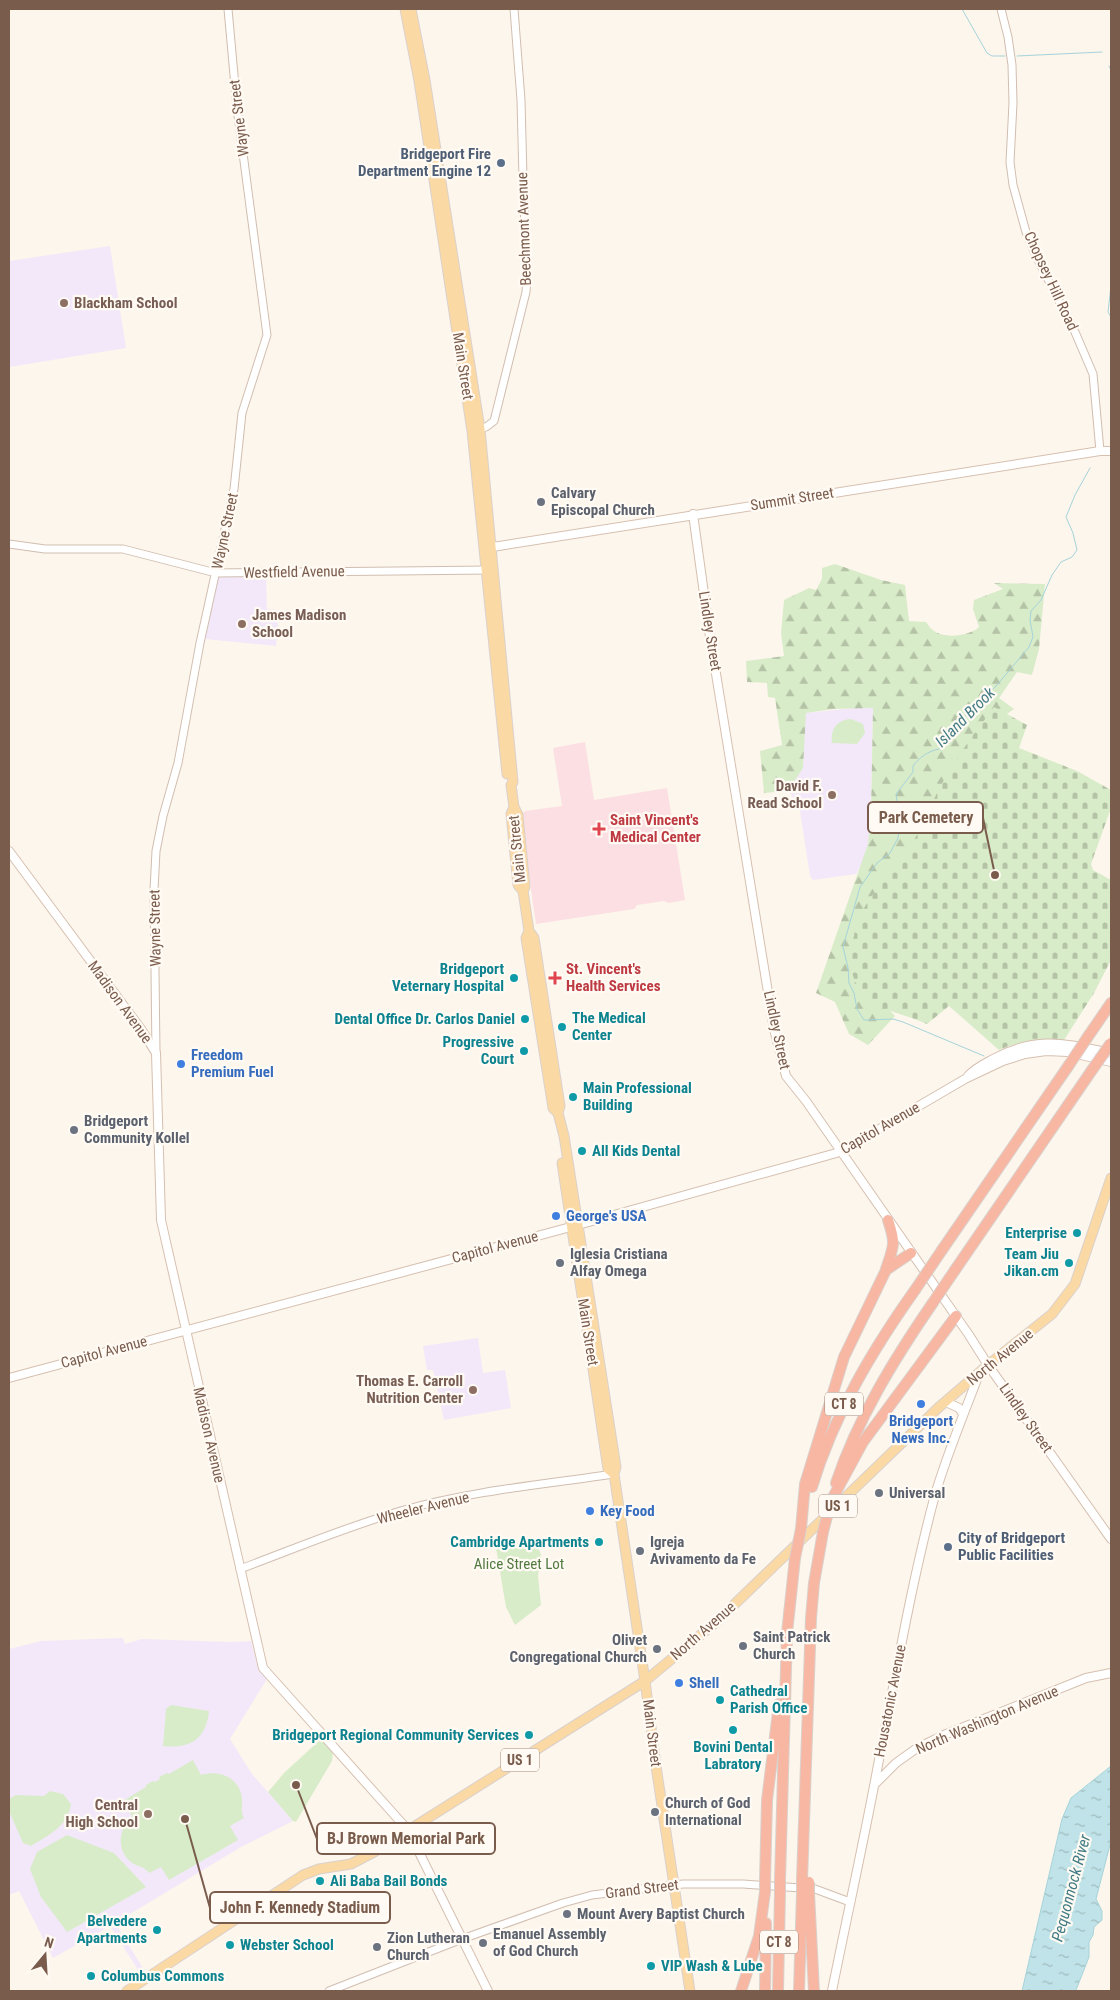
<svg xmlns="http://www.w3.org/2000/svg" width="1120" height="2000" viewBox="0 0 1120 2000" font-family="'Roboto Condensed',sans-serif">
<style>
.education{fill:#f3e8fa}
.medical{fill:#fbdfe3}
.forest{fill:url(#forest-firs)}
.cemetery{fill:url(#cemetery-stones)}
.park{fill:#d8ecc9}
.water{fill:url(#water-ripples);stroke:#a5d3da}
.lines{fill:none;stroke-linecap:round;stroke-linejoin:round}
.stream{stroke:#a5d3da;stroke-width:1}
.tertiary-casing{stroke:#d1beb0;stroke-width:9}
.secondary-casing{stroke:#d6c0b0;stroke-width:10}
.primary-casing{stroke:#dad1cd;stroke-width:11}
.motorway-casing{stroke:#dad1cd;stroke-width:12}
.tertiary{stroke:#fff;stroke-width:7}
.secondary{stroke:#fff;stroke-width:8}
.primary{stroke:#fbd9a5;stroke-width:9}
.motorway{stroke:#f7b7a3;stroke-width:10}
.motorway-bridge-casing{stroke:#dad1cd;stroke-width:12;stroke-linecap:butt}
.motorway-bridge{stroke:#f7b7a3;stroke-width:10}
.service-dot{fill:#5c6f8a;stroke:#fffaf3;stroke-width:2}
.education-dot{fill:#8d6e63;stroke:#fffaf3;stroke-width:2}
.worship-dot{fill:#6b7280;stroke:#fffaf3;stroke-width:2}
.health-dot{fill:#e0444e;stroke:#fffaf3;stroke-width:2}
.culture-dot{fill:#0f9aa8;stroke:#fffaf3;stroke-width:2}
.shop-dot{fill:#3f7fe0;stroke:#fffaf3;stroke-width:2}
.labels{text-anchor:middle;dominant-baseline:central;stroke-width:4.5;stroke-linejoin:round;paint-order:stroke}
.shield{fill:#fffaf3;stroke:#a28b7f;stroke-width:1}
.shield-label{font-size:14px;font-weight:bold;fill:#7a5c4d}
.street-label{font-size:15px;fill:#7a5c4d;stroke:#fffaf3}
.service-label{font-size:15px;font-weight:bold;fill:#4e5e75;stroke:#fffaf3;text-anchor:end}
.education-label{font-size:15px;font-weight:bold;fill:#785e54;stroke:#fffaf3;text-anchor:end}
.worship-label{font-size:15px;font-weight:bold;fill:#5b616d;stroke:#fffaf3;text-anchor:start}
.health-label{font-size:15px;font-weight:bold;fill:#be3a42;stroke:#fffaf3;text-anchor:start}
.culture-label{font-size:15px;font-weight:bold;fill:#0d838f;stroke:#fffaf3;text-anchor:end}
.shop-label{font-size:15px;font-weight:bold;fill:#366cbe;stroke:#fffaf3;text-anchor:start}
.park-label{font-size:15px;fill:#537a41;stroke:#fffaf3}
.water-label{font-size:16px;font-style:italic;fill:#437c86;stroke:#fffaf3}
.leader{fill:none;stroke:#7a5c4d;stroke-width:2}
.callout-dot{fill:#7a5c4d;stroke:#fffaf3;stroke-width:2}
.callout{fill:#fffaf3;stroke:#7a5c4d;stroke-width:2}
.callout-label{font-size:16px;text-anchor:middle;font-weight:bold;fill:#7a5c4d}
</style>
<defs>
<pattern id="forest-firs" width="22" height="20" patternUnits="userSpaceOnUse" patternTransform="scale(1.25)"><rect width="22" height="20" fill="#d8ecc9"/><path d="M5 1l3.5 6h-7zM16 11l3.5 6h-7z" fill="#b4c2a5"/></pattern>
<pattern id="cemetery-stones" width="16" height="16" patternUnits="userSpaceOnUse" patternTransform="scale(1.25)"><rect width="16" height="16" fill="#d8ecc9"/><path d="M2 7V4a2 2 0 0 1 4 0v3zM10 15v-3a2 2 0 0 1 4 0v3z" fill="#b4c2a5"/></pattern>
<pattern id="water-ripples" width="26" height="14" patternUnits="userSpaceOnUse" patternTransform="scale(1.25)"><rect width="26" height="14" fill="#bfe3e8"/><path d="M2 4q2-2 4 0t4 0M15 11q2-2 4 0t4 0" fill="none" stroke="#a0bbbe"/></pattern>
</defs>
<rect width="100%" height="100%" fill="#fdf6ec"/>
<path class="education" d="M 110,246 L 126,348 L 9,367 L 9,261 Z
M 218,576 L 266,576 L 267,609 L 279,610 L 276,646 L 205,639 Z
M 856,708 L 873,708 L 871,813 L 868,844 L 862,863 L 856,874 L 813,880 L 810,876 L 799,805 L 788,791 L 803,768 L 805,713 Z
M 478,1338 L 483,1373 L 505,1370 L 511,1408 L 444,1420 L 433,1370 L 427,1370 L 423,1346 Z
M 123,1638 L 125,1644 L 142,1639 L 231,1642 L 251,1641 L 258,1668 L 267,1679 L 230,1739 L 252,1774 L 293,1821 L 241,1847 L 115,1923 L 146,1973 L 142,1976 L 110,1926 L 53,1958 L 19,1891 L 9,1895 L 9,1649 L 41,1641 Z"/>
<path class="medical" d="M 585,742 L 594,800 L 667,788 L 685,900 L 669,903 L 664,901 L 637,905 L 634,909 L 536,924 L 530,883 L 523,813 L 525,811 L 562,806 L 553,748 Z"/>
<path class="forest" d="M 835,564 L 881,580 L 905,585 L 909,621 L 926,622 C 928,625 931,629 934,631 C 945,639 970,636 979,627 L 973,609 L 974,600 L 1003,589 L 994,583 L 1045,584 L 1039,649 L 1032,675 L 1017,672 L 999,698 L 1014,709 L 991,725 L 874,992 L 895,1016 L 868,1045 L 849,1034 L 835,1002 L 816,993 L 868,844 L 871,813 L 873,708 L 833,709 L 806,713 L 803,768 L 788,791 L 764,793 L 760,751 L 782,745 L 775,698 L 768,697 L 767,683 L 747,682 L 746,661 L 784,656 L 781,633 L 784,600 L 809,588 L 816,590 L 822,579 L 822,568 Z"/>
<path class="cemetery" d="M 994,707 L 1027,725 L 1019,748 L 1077,771 L 1111,790 L 1111,808 L 1091,864 L 1093,870 L 1111,880 L 1111,960 L 1094,993 L 1064,1040 C 1041,1040 1021,1040 999,1050 L 949,1006 L 927,1024 C 899,1011 869,1011 855,981 C 847,965 853,930 861,914 C 876,884 903,860 920,830 C 926,820 929,809 934,799 C 950,766 972,736 994,707 Z"/>
<path class="park" d="M 851,719 L 863,724 L 865,733 L 857,744 L 832,743 C 830,729 837,720 851,719 Z
M 534,1540 L 541,1554 L 538,1576 L 541,1605 L 515,1625 L 506,1607 L 496,1548 L 499,1545 Z
M 171,1705 L 209,1711 C 206,1739 191,1749 163,1746 L 166,1709 Z
M 321,1739 L 333,1752 L 332,1761 L 296,1822 L 293,1821 L 268,1792 L 284,1773 Z
M 193,1760 L 201,1775 C 220,1769 240,1778 242,1799 C 243,1807 240,1811 244,1818 L 230,1826 L 238,1840 L 169,1880 L 161,1867 L 149,1873 C 145,1867 139,1867 132,1863 C 116,1851 118,1829 132,1816 L 123,1801 L 146,1787 L 146,1785 L 153,1781 L 155,1782 L 160,1779 L 159,1777 L 167,1773 L 169,1774 Z
M 50,1791 L 63,1794 L 71,1804 C 68,1826 48,1836 31,1846 L 23,1843 L 9,1811 L 9,1799 L 16,1795 L 44,1796 Z
M 67,1835 L 114,1853 L 146,1887 L 67,1932 L 41,1897 L 30,1869 L 37,1852 Z"/>
<path class="water" d="M 1111,1766 L 1111,1841 L 1096,1899 L 1102,1911 L 1102,1920 L 1094,1927 L 1093,1935 L 1089,1942 L 1089,1957 L 1076,1990 L 1075,1991 L 1022,1991 L 1062,1819 L 1071,1798 Z"/>
<g class="lines">
<path class="stream" d="M 962,9 L 987,53 L 992,56 L 1005,56
M 1017,56 L 1102,52
M 1109,66 L 1111,70
M 1111,286 L 1108,312 L 1111,317
M 984,1056 L 903,1022 L 893,1019 L 864,1020 L 857,1009 L 854,993 L 849,983 L 848,968 L 843,947 L 860,887 L 877,863 L 890,853 L 898,838 L 900,824 L 896,794 L 913,772 L 913,766 C 919,758 928,751 939,749 L 945,736 L 997,685 L 1029,647 L 1033,637 L 1030,620 L 1031,611 L 1041,600 L 1052,575 L 1061,562 L 1072,557 L 1077,550 L 1073,533 L 1066,517 L 1075,495 L 1090,468"/>
<g class="tertiary-casing">
<path id="tertiary" d="M 1001,9 L 1008,37 L 1012,65 L 1013,103 L 1010,162 L 1013,185 L 1026,232 L 1036,256 L 1075,332 L 1093,374 L 1100,451
M 475,430 L 486,427 L 494,421 L 526,292 L 527,279 L 523,178 L 521,100 L 514,9
M 9,544 L 45,549 L 123,549 L 216,573 L 490,570
M 156,1053 L 154,890 L 156,851 L 163,816 L 178,763 L 200,643 L 234,489 L 242,413 L 267,335 L 237,108 L 228,9
M 240,1569 C 294,1549 348,1526 404,1510 C 470,1491 546,1484 614,1474
M 329,1991 L 462,1939 L 563,1903 L 592,1895 L 683,1884 L 743,1884 L 815,1889 L 850,1902"/>
</g>
<g class="secondary-casing">
<path id="secondary" d="M 693,514 L 710,637 L 774,1029 L 786,1076 L 806,1101 L 969,1335 L 988,1365 L 1111,1539
M 486,548 L 1100,451 L 1111,451
M 9,851 L 141,1029 L 156,1053 L 161,1220 L 263,1668 L 408,1830 L 488,1991
M 968,1076 C 975,1068 984,1064 993,1059 C 1037,1035 1066,1044 1111,1053
M 9,1378 L 578,1225 L 840,1152 L 965,1079 L 1003,1061 L 1025,1054 L 1046,1051 L 1068,1052 L 1111,1062
M 946,1402 L 959,1408 L 963,1414
M 876,1783 L 896,1763 L 917,1748 L 944,1735 L 1086,1678 L 1111,1673
M 832,1991 C 847,1916 864,1841 878,1765 C 896,1675 911,1584 935,1495 C 947,1454 964,1414 979,1374"/>
</g>
<g class="primary-casing">
<path id="primary" d="M 405,9 L 419,81 L 472,431 L 507,774
M 411,9 L 425,80 L 480,429 L 513,782 L 511,785 L 514,807 L 518,815 L 525,887 L 523,891 L 529,931 L 534,938 L 560,1106 L 558,1113 L 564,1136 L 616,1467 L 614,1474 L 645,1681 L 656,1766 L 690,1991
M 514,807 L 511,814 L 518,885 L 523,891
M 529,931 L 526,938 L 553,1108 L 558,1113
M 562,1163 L 608,1469 L 614,1474
M 127,1991 L 303,1875 L 319,1869 L 351,1864 L 374,1852 L 645,1681 L 715,1623 L 938,1408 L 988,1365 L 1052,1314 L 1075,1284 L 1111,1178"/>
</g>
<g class="motorway-casing">
<path id="motorway" d="M 1087,1038 L 1111,1003
M 942,1250 L 1069,1065
M 886,1269 C 894,1245 896,1244 888,1220
M 955,1270 L 1092,1070
M 836,1483 C 858,1418 893,1361 932,1304
M 812,1487 C 834,1415 871,1352 915,1290
M 831,1501 L 863,1442 L 956,1316
M 801,1529 L 805,1484 L 844,1357 L 886,1270 L 911,1253
M 765,1880 L 767,1800 L 779,1704
M 780,1880 L 787,1633 L 795,1558
M 802,1881 L 811,1618 L 814,1583 L 823,1532
M 809,1893 L 814,1991
M 741,1991 L 759,1936 L 765,1892
M 765,1991 L 766,1923
M 778,1991 L 780,1892
M 799,1991 L 802,1893"/>
</g>
<use href="#tertiary" class="tertiary"/>
<use href="#secondary" class="secondary"/>
<use href="#primary" class="primary"/>
<use href="#motorway" class="motorway"/>
<g class="motorway-bridge-casing">
<path id="motorway-bridge" d="M 1069,1065 L 1087,1038
M 1092,1070 L 1111,1043
M 915,1290 L 942,1250
M 932,1304 L 955,1270
M 823,1532 L 831,1501
M 795,1558 L 801,1529
M 809,1882 L 809,1893
M 765,1892 L 765,1880
M 780,1892 L 780,1880
M 802,1893 L 802,1881"/>
</g>
<use href="#motorway-bridge" class="motorway-bridge"/>
</g>
<g class="service-dot">
<circle cx="501" cy="163" r="5"/>
<circle cx="948" cy="1547" r="5"/>
</g>
<g class="education-dot">
<circle cx="64" cy="303" r="5"/>
<circle cx="242" cy="624" r="5"/>
<circle cx="832" cy="795" r="5"/>
<circle cx="473" cy="1390" r="5"/>
<circle cx="148" cy="1814" r="5"/>
</g>
<g class="worship-dot">
<circle cx="541" cy="502" r="5"/>
<circle cx="74" cy="1130" r="5"/>
<circle cx="560" cy="1263" r="5"/>
<circle cx="879" cy="1493" r="5"/>
<circle cx="640" cy="1551" r="5"/>
<circle cx="743" cy="1646" r="5"/>
<circle cx="657" cy="1649" r="5"/>
<circle cx="655" cy="1812" r="5"/>
<circle cx="567" cy="1914" r="5"/>
<circle cx="483" cy="1943" r="5"/>
<circle cx="377" cy="1947" r="5"/>
</g>
<g class="health-dot">
<path d="M596.5 821.5h5v5h5v5h-5v5h-5v-5h-5v-5h5z"/>
<path d="M552.5 970.5h5v5h5v5h-5v5h-5v-5h-5v-5h5z"/>
</g>
<g class="culture-dot">
<circle cx="514" cy="978" r="5"/>
<circle cx="525" cy="1019" r="5"/>
<circle cx="562" cy="1027" r="5"/>
<circle cx="524" cy="1051" r="5"/>
<circle cx="573" cy="1097" r="5"/>
<circle cx="582" cy="1151" r="5"/>
<circle cx="1077" cy="1233" r="5"/>
<circle cx="1069" cy="1263" r="5"/>
<circle cx="599" cy="1542" r="5"/>
<circle cx="720" cy="1700" r="5"/>
<circle cx="733" cy="1730" r="5"/>
<circle cx="529" cy="1735" r="5"/>
<circle cx="320" cy="1881" r="5"/>
<circle cx="157" cy="1930" r="5"/>
<circle cx="230" cy="1945" r="5"/>
<circle cx="651" cy="1966" r="5"/>
<circle cx="91" cy="1976" r="5"/>
</g>
<g class="shop-dot">
<circle cx="181" cy="1064" r="5"/>
<circle cx="556" cy="1216" r="5"/>
<circle cx="921" cy="1404" r="5"/>
<circle cx="590" cy="1511" r="5"/>
<circle cx="679" cy="1683" r="5"/>
</g>
<g class="labels">
<g class="shield">
<rect x="825" y="1392.5" width="38" height="23" rx="4"/>
<rect x="819" y="1494.5" width="38" height="23" rx="4"/>
<rect x="501" y="1748.5" width="38" height="23" rx="4"/>
<rect x="760" y="1930.5" width="38" height="23" rx="4"/>
</g>
<g class="shield-label">
<text x="844" y="1404">CT 8</text>
<text x="838" y="1506">US 1</text>
<text x="520" y="1760">US 1</text>
<text x="779" y="1942">CT 8</text>
</g>
<g class="street-label">
<text transform="translate(239 118) rotate(-97)">Wayne Street</text>
<text transform="translate(524 229) rotate(-92)">Beechmont Avenue</text>
<text transform="translate(1051 281) rotate(65)">Chopsey Hill Road</text>
<text transform="translate(463 366) rotate(81)">Main Street</text>
<text transform="translate(792 499) rotate(-9)">Summit Street</text>
<text transform="translate(225 531) rotate(-78)">Wayne Street</text>
<text transform="translate(294 572) rotate(-1)">Westfield Avenue</text>
<text transform="translate(710 631) rotate(81)">Lindley Street</text>
<text transform="translate(517 849) rotate(-96)">Main Street</text>
<text transform="translate(155 928) rotate(-91)">Wayne Street</text>
<text transform="translate(120 1002) rotate(54)">Madison Avenue</text>
<text transform="translate(777 1030) rotate(78)">Lindley Street</text>
<text transform="translate(880 1128) rotate(-30)">Capitol Avenue</text>
<text transform="translate(495 1247) rotate(-15)">Capitol Avenue</text>
<text transform="translate(588 1332) rotate(81)">Main Street</text>
<text transform="translate(104 1352) rotate(-15)">Capitol Avenue</text>
<text transform="translate(1000 1357) rotate(-39)">North Avenue</text>
<text transform="translate(1026 1418) rotate(55)">Lindley Street</text>
<text transform="translate(209 1435) rotate(77)">Madison Avenue</text>
<text transform="translate(423 1508) rotate(-14)">Wheeler Avenue</text>
<text transform="translate(703 1631) rotate(-41)">North Avenue</text>
<text transform="translate(890 1701) rotate(-79)">Housatonic Avenue</text>
<text transform="translate(987 1720) rotate(-23)">North Washington Avenue</text>
<text transform="translate(652 1733) rotate(83)">Main Street</text>
<text transform="translate(642 1889) rotate(-7)">Grand Street</text>
</g>
<g class="service-label">
<text x="491" y="154">Bridgeport Fire<tspan x="491" dy="17">Department Engine 12</tspan></text>
<text x="958" y="1538" text-anchor="start">City of Bridgeport<tspan x="958" dy="17">Public Facilities</tspan></text>
</g>
<g class="education-label">
<text x="74" y="303" text-anchor="start">Blackham School</text>
<text x="252" y="615" text-anchor="start">James Madison<tspan x="252" dy="17">School</tspan></text>
<text x="822" y="786">David F.<tspan x="822" dy="17">Read School</tspan></text>
<text x="463" y="1381">Thomas E. Carroll<tspan x="463" dy="17">Nutrition Center</tspan></text>
<text x="138" y="1805">Central<tspan x="138" dy="17">High School</tspan></text>
</g>
<g class="worship-label">
<text x="551" y="493">Calvary<tspan x="551" dy="17">Episcopal Church</tspan></text>
<text x="84" y="1121">Bridgeport<tspan x="84" dy="17">Community Kollel</tspan></text>
<text x="570" y="1254">Iglesia Cristiana<tspan x="570" dy="17">Alfay Omega</tspan></text>
<text x="889" y="1493">Universal</text>
<text x="650" y="1542">Igreja<tspan x="650" dy="17">Avivamento da Fe</tspan></text>
<text x="753" y="1637">Saint Patrick<tspan x="753" dy="17">Church</tspan></text>
<text x="647" y="1640" text-anchor="end">Olivet<tspan x="647" dy="17">Congregational Church</tspan></text>
<text x="665" y="1803">Church of God<tspan x="665" dy="17">International</tspan></text>
<text x="577" y="1914">Mount Avery Baptist Church</text>
<text x="493" y="1934">Emanuel Assembly<tspan x="493" dy="17">of God Church</tspan></text>
<text x="387" y="1938">Zion Lutheran<tspan x="387" dy="17">Church</tspan></text>
</g>
<g class="health-label">
<text x="610" y="820">Saint Vincent's<tspan x="610" dy="17">Medical Center</tspan></text>
<text x="566" y="969">St. Vincent's<tspan x="566" dy="17">Health Services</tspan></text>
</g>
<g class="culture-label">
<text x="504" y="969">Bridgeport<tspan x="504" dy="17">Veternary Hospital</tspan></text>
<text x="572" y="1018" text-anchor="start">The Medical<tspan x="572" dy="17">Center</tspan></text>
<text x="515" y="1019">Dental Office Dr. Carlos Daniel</text>
<text x="514" y="1042">Progressive<tspan x="514" dy="17">Court</tspan></text>
<text x="583" y="1088" text-anchor="start">Main Professional<tspan x="583" dy="17">Building</tspan></text>
<text x="592" y="1151" text-anchor="start">All Kids Dental</text>
<text x="1067" y="1233">Enterprise</text>
<text x="1059" y="1254">Team Jiu<tspan x="1059" dy="17">Jikan.cm</tspan></text>
<text x="589" y="1542">Cambridge Apartments</text>
<text x="730" y="1691" text-anchor="start">Cathedral<tspan x="730" dy="17">Parish Office</tspan></text>
<text x="519" y="1735">Bridgeport Regional Community Services</text>
<text x="733" y="1747" text-anchor="middle">Bovini Dental<tspan x="733" dy="17">Labratory</tspan></text>
<text x="330" y="1881" text-anchor="start">Ali Baba Bail Bonds</text>
<text x="147" y="1921">Belvedere<tspan x="147" dy="17">Apartments</tspan></text>
<text x="240" y="1945" text-anchor="start">Webster School</text>
<text x="661" y="1966" text-anchor="start">VIP Wash &amp; Lube</text>
<text x="101" y="1976" text-anchor="start">Columbus Commons</text>
</g>
<g class="shop-label">
<text x="191" y="1055">Freedom<tspan x="191" dy="17">Premium Fuel</tspan></text>
<text x="566" y="1216">George's USA</text>
<text x="921" y="1421" text-anchor="middle">Bridgeport<tspan x="921" dy="17">News Inc.</tspan></text>
<text x="600" y="1511">Key Food</text>
<text x="689" y="1683">Shell</text>
</g>
<g class="park-label">
<text x="519" y="1564">Alice Street Lot</text>
</g>
<g class="water-label">
<text transform="translate(965 717) rotate(-45)">Island Brook</text>
<text transform="translate(1071 1888) rotate(-75)">Pequonnock River</text>
</g>
</g>
<path class="leader" d="M995 875L983 818M296 1785L317 1839M185 1819L210 1908"/>
<g class="callout-dot">
<circle cx="995" cy="875" r="5"/>
<circle cx="296" cy="1785" r="5"/>
<circle cx="185" cy="1819" r="5"/>
</g>
<g class="callout">
<rect x="868" y="802" width="115" height="31" rx="5"/>
<rect x="317" y="1823" width="178" height="31" rx="5"/>
<rect x="210" y="1892" width="180" height="31" rx="5"/>
</g>
<g class="callout-label">
<text x="926" y="823">Park Cemetery</text>
<text x="406" y="1844">BJ Brown Memorial Park</text>
<text x="300" y="1913">John F. Kennedy Stadium</text>
</g>
<rect width="1120" height="2000" fill="none" stroke="#7a5c4d" stroke-width="20"/>
<g transform="translate(45 1955) rotate(18)" stroke="#fffaf3" stroke-width="4" paint-order="stroke">
<path d="M0-4L9 19L0 12L-9 19Z" fill="#7a5c4d"/>
<text y="-8" font-size="14" font-weight="bold" text-anchor="middle" fill="#7a5c4d">N</text>
</g>
</svg>
